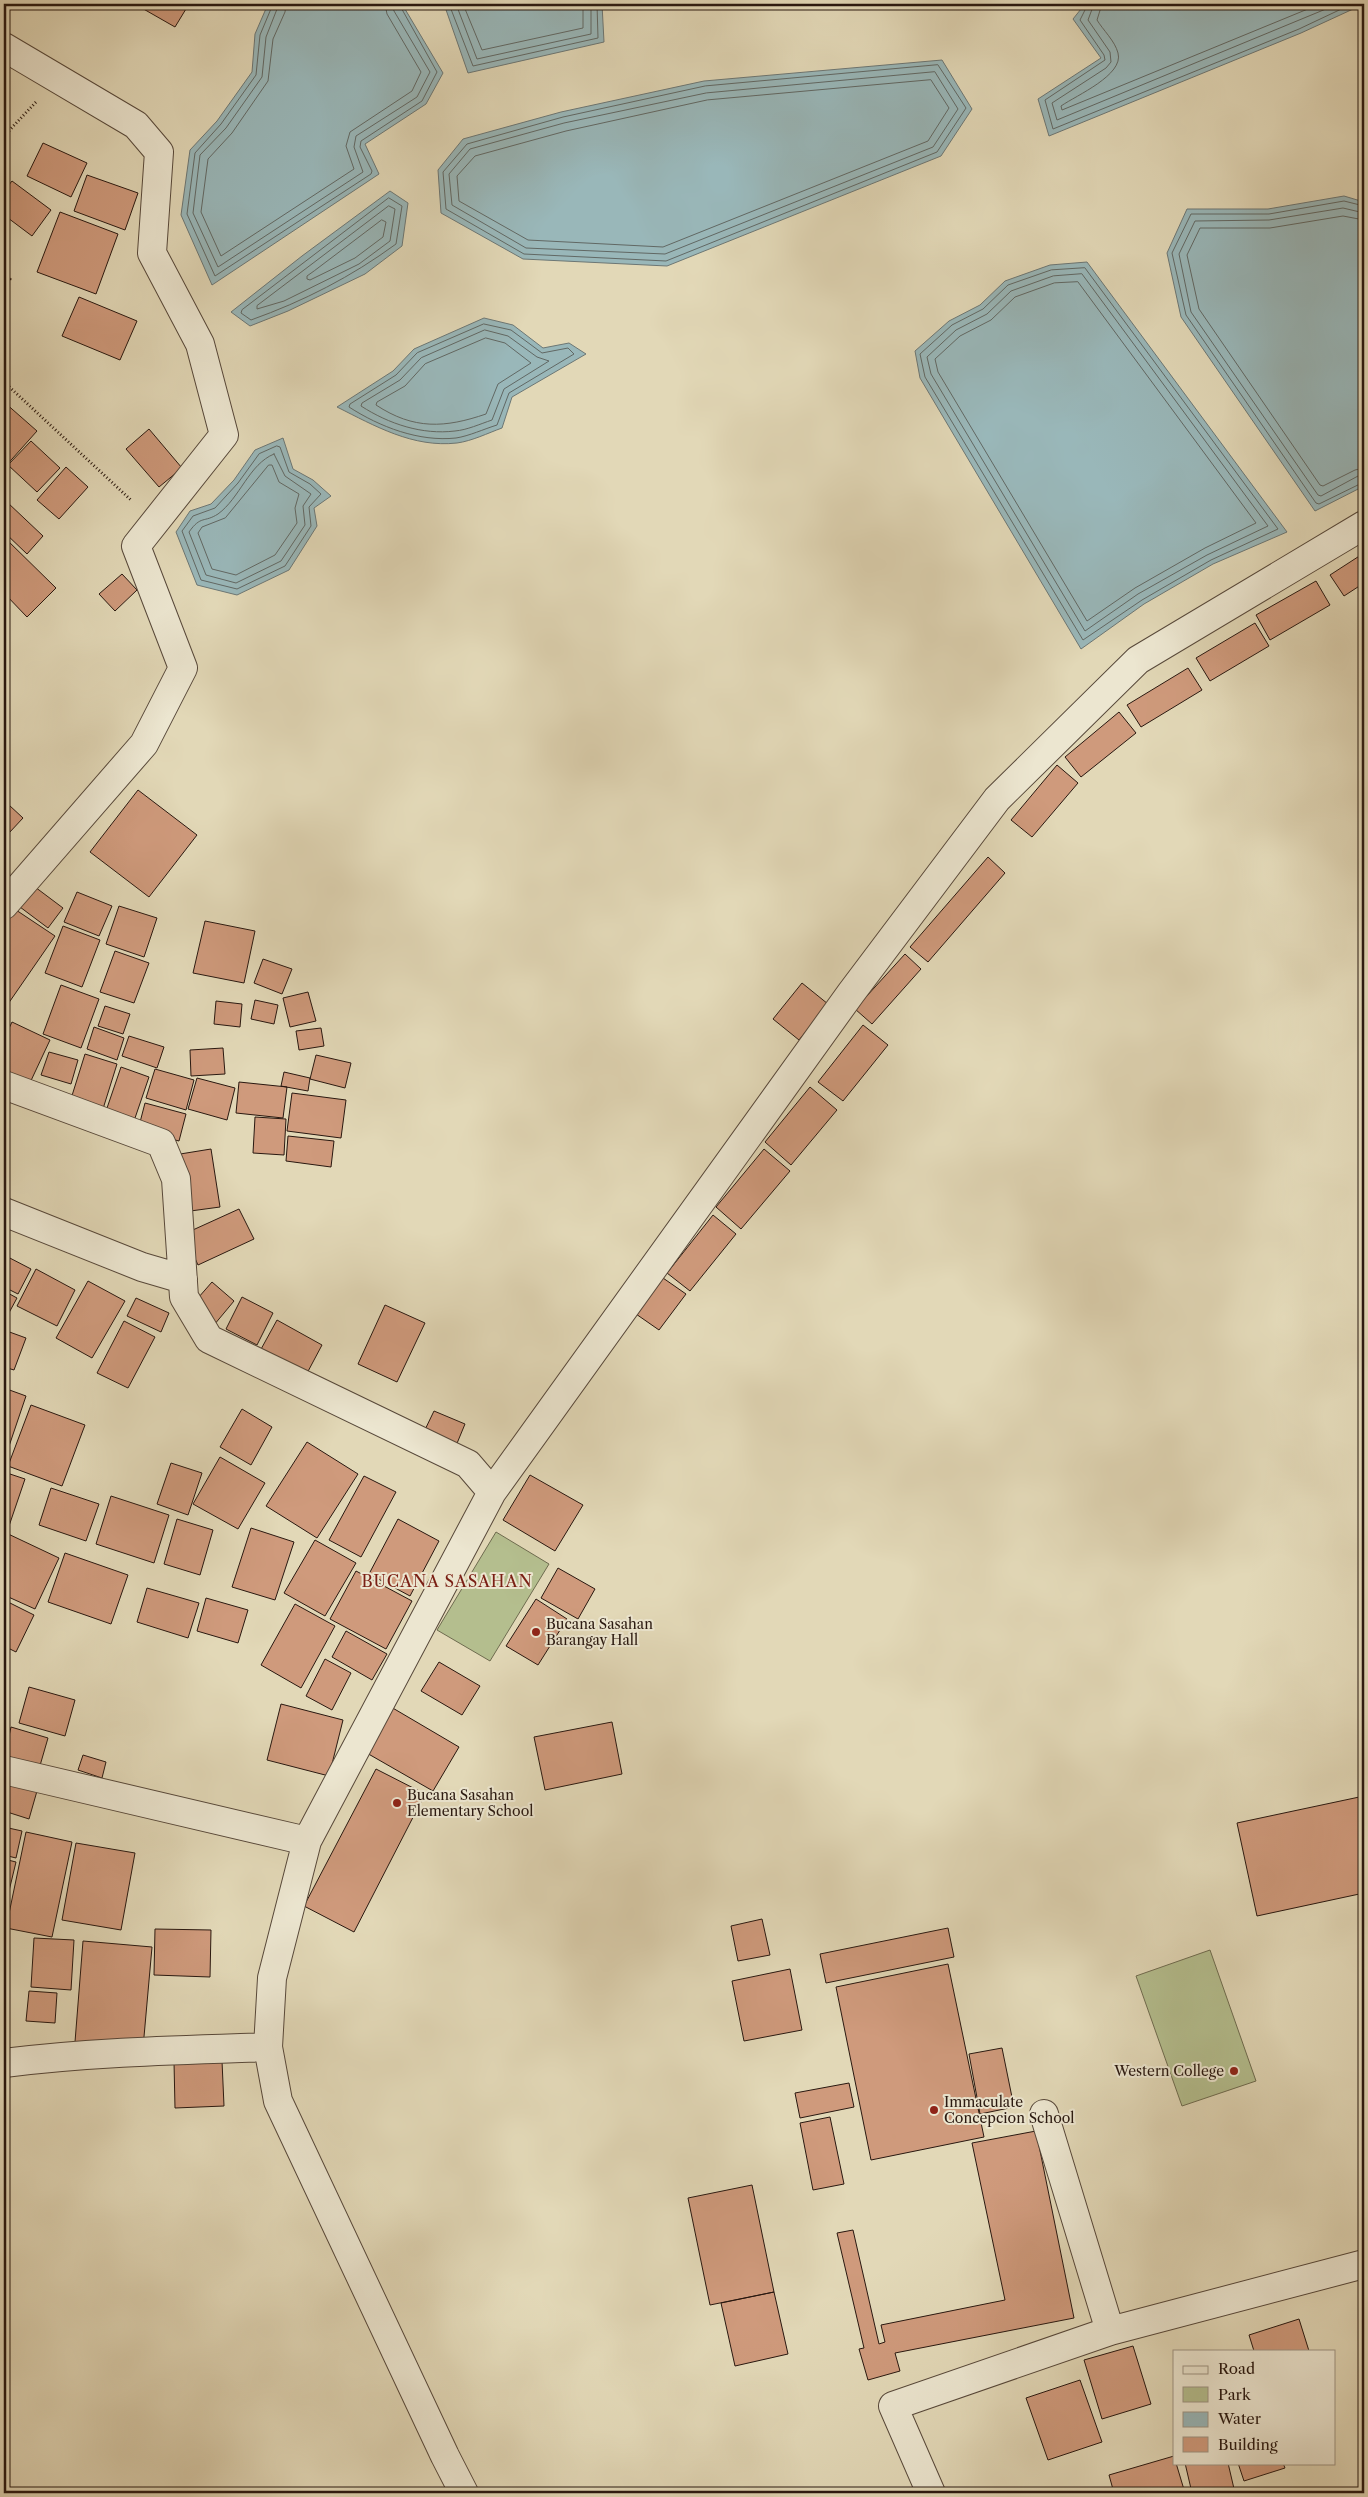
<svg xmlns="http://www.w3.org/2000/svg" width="1368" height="2497" viewBox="0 0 1368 2497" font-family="'Libre Caslon Text',serif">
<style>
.green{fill:#b4be8e;stroke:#6e6b4f}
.water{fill:#99b7b9;stroke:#6c7775}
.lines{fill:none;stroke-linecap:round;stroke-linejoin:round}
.shore{stroke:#616864;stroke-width:1}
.building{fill:#cf9a7c;stroke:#291810}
.minor-casing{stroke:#57483a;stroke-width:30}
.path{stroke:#291810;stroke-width:3;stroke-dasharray:1 2.5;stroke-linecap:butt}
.minor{stroke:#ece6d0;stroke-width:28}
.poi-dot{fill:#8f2418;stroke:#ece6d0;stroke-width:2}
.labels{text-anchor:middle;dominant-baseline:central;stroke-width:4;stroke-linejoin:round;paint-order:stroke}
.poi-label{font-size:14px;fill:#291810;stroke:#ece6d0;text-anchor:start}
.quarter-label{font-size:16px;letter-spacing:1px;fill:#7a1f14;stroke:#ece6d0}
</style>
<rect width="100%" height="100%" fill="#e2d8b7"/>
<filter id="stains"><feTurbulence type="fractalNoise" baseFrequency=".004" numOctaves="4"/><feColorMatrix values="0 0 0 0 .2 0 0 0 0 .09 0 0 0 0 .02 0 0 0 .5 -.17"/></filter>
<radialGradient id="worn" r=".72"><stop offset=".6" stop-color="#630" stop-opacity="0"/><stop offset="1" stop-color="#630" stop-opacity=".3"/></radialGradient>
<path class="green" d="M 496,1532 L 549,1564 L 490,1661 L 437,1630 Z
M 1210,1950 L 1256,2081 L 1182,2106 L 1136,1976 Z"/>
<path class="water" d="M 268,4 L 402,4 L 443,73 L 426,104 L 365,144 L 379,174 L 212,285 L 181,215 L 190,150 L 217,121 L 252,72 L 255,34 Z
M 444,4 L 602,4 L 604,42 L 468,73 Z
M 1085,4 L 1364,4 L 1301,33 L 1049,136 L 1038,99 L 1101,58 L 1073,19 Z
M 942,60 L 972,109 L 941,156 L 667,266 L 523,259 L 441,213 L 438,170 L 463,139 L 561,112 L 704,81 Z
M 390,191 L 408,203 L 402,246 L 365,274 L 288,311 L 250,326 L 231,312 L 302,256 Z
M 1344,196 L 1364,202 L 1364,486 L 1315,511 L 1181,317 L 1167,253 L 1187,209 L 1268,209 Z
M 1087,262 L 1287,532 L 1213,564 L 1144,604 L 1081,649 L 920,378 L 915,351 L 949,321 L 980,305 L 1005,281 L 1050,265 Z
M 484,318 L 513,325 L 543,348 L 569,343 L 586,354 L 512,397 L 502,428 C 488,433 472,441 457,443 C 413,448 375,426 337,407 L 393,371 L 414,349 Z
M 283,438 L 293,469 L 313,480 L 331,496 L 314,508 L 317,526 L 289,570 L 237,595 L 197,585 L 176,532 L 190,511 L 211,504 L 234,480 L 255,450 Z"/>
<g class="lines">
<path class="shore" d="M 273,4 L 260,35 L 256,75 L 221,124 L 195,153 L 187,214 L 215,276 L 371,174 L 372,171 L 360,147 L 361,141 L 422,101 L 437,72 L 399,4
M 279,4 L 266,37 L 262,77 L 226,128 L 200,155 L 193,213 L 218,267 L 363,172 L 354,147 L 356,136 L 417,97 L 430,72 L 394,11 L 392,4
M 286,4 L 285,12 L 273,39 L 268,81 L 232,133 L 208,159 L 201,212 L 221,256 L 354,169 L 346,146 L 350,132 L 412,91 L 421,72 L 387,14 L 385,4
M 449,4 L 473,66 L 598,38 L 597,4
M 456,4 L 477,59 L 591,34 L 591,4
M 463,4 L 482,50 L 583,28 L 583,4
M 1088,4 L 1080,20 L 1104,55 L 1105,60 L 1045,100 L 1053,129 L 1299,29 L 1352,4
M 1094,4 L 1088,20 L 1110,52 L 1111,62 L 1106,68 L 1052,103 L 1057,120 L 1338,4
M 1102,4 L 1097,20 C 1103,30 1115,41 1118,53 C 1124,75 1077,95 1061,106 L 1062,110 L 1320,4
M 938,65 L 966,108 L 937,152 L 666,261 L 524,254 L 446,209 L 443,172 L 467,144 L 563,117 L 705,86 Z
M 935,72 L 958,109 L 933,147 L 665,254 L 526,248 L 452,205 L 449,174 L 470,149 L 564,123 L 706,93 Z
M 931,80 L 949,108 L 928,141 L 663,247 L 528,240 L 459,201 L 457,176 L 475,156 L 566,131 L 707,100 Z
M 389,198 L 402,206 L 396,244 C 351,277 304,301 251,320 L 241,313 L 242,310 Z
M 389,206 L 395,209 L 390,241 L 359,264 L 284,301 L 257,309 L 257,306 Z
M 1364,206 L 1344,201 L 1269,214 L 1191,214 L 1172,253 L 1186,315 L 1316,503 L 1319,504 L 1364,482
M 1364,213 L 1343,208 L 1269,220 L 1195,221 L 1179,254 L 1191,312 L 1318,495 L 1321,496 L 1358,476 L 1364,475
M 382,220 L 386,222 L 383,237 L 355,258 L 310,280 L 307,279 L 307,276 L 314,271 Z
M 1364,220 L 1343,216 L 1270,228 L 1200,228 L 1187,255 L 1199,309 L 1320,485 L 1323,486 L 1355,470 L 1364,468
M 1085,268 L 1278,529 L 1211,560 L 1142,600 L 1083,640 L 925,377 L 920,354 L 952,325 L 983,309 L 1008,285 L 1051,270 Z
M 1082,274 L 1268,526 L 1207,555 L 1138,594 L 1085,631 L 931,374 L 927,357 L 956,330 L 987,314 L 1011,291 L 1053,276 Z
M 1078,282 L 1256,523 L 1205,548 L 1135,588 L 1087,621 L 938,372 L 935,359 L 960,336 L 991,320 L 1015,297 L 1054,283 Z
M 484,324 L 511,330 L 542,353 L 568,348 L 574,354 L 509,393 L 497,425 C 484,429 469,436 456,438 C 419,442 380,427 349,407 L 350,404 L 396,375 L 417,353 Z
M 485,330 L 508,336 L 537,357 L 549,361 L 504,389 L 492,420 C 480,424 467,430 455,431 C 422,435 389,424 361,406 L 362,403 L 400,380 L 421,358 Z
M 486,338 L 505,343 L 531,363 L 498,384 L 486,414 C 445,428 414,430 376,405 L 377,402 L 405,386 L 425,364 Z
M 277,446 L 280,447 L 289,472 L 310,484 L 321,494 L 309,507 L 311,526 L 285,566 L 237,589 L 201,580 L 182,531 L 193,516 L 215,508 L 238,483 L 259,454 Z
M 274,454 L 285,476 L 311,494 L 303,506 L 305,525 L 281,561 L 236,583 L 206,575 L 189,532 C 201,515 204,523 218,514 C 240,498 249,464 274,454 Z
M 269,465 L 272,465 L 279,482 L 299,494 L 295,508 L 297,523 L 275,555 L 236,575 L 212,569 L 198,533 L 202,527 L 225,518 Z"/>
</g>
<path class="building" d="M 142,4 L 189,4 L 175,27 L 140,7 Z
M 43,143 L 87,163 L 71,197 L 27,176 Z
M 87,175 L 138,193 L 125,230 L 74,211 Z
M 12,181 L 51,210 L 32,236 L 4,215 L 4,191 Z
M 60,212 L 118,234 L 96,294 L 37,272 Z
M 79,297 L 137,321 L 120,360 L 62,336 Z
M 4,402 L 37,431 L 4,468 Z
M 149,429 L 182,468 L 159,487 L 126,449 Z
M 31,441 L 60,468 L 37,492 L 8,465 Z
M 66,467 L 88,487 L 59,519 L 37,500 Z
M 7,502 L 43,536 L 27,554 L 4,532 L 4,506 Z
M 4,537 L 56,588 L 27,617 L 4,593 Z
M 1364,553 L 1364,583 L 1344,596 L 1330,575 Z
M 122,574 L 137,590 L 115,611 L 99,594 Z
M 1316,581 L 1330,605 L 1270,640 L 1256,615 Z
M 1255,623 L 1269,646 L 1210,681 L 1196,658 Z
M 1188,668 L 1202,690 L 1141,727 L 1127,705 Z
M 1119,712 L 1136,733 L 1081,777 L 1065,757 Z
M 1057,765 L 1078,783 L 1032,837 L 1011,820 Z
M 138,790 L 197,835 L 149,897 L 90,852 Z
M 9,805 L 23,818 L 9,833 L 4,828 L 4,811 Z
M 988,857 L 1005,873 L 928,962 L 910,947 Z
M 31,884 L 63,908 L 48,928 L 16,904 Z
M 77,892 L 112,906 L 99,936 L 64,922 Z
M 10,906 L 55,936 L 8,1004 L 4,1002 L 4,915 Z
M 119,906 L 157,918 L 144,957 L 106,944 Z
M 205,921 L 255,931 L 244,983 L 193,973 Z
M 63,926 L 100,940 L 82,987 L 45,973 Z
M 115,951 L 149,963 L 134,1003 L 100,992 Z
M 905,954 L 921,969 L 872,1024 L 855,1009 Z
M 263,959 L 292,969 L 282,994 L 254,983 Z
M 802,983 L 828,1004 L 799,1040 L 773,1019 Z
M 61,985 L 99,999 L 81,1048 L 43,1034 Z
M 308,992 L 316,1021 L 290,1027 L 283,998 Z
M 255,1000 L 278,1005 L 274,1024 L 251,1019 Z
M 216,1001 L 242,1004 L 240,1027 L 214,1024 Z
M 105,1006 L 130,1014 L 123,1034 L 98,1026 Z
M 12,1022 L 50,1040 L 28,1087 L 4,1076 L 4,1039 Z
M 863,1025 L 888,1045 L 843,1101 L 818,1082 Z
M 94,1027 L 124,1038 L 117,1060 L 87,1049 Z
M 321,1028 L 324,1046 L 299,1050 L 296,1031 Z
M 129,1036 L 164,1047 L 157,1068 L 122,1056 Z
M 223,1048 L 225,1074 L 191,1076 L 190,1050 Z
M 49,1052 L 78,1060 L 71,1084 L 41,1075 Z
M 85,1054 L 117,1064 L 102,1112 L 70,1102 Z
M 316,1055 L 351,1063 L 345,1088 L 310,1079 Z
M 121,1067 L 149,1077 L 134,1121 L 106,1111 Z
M 155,1069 L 194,1080 L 186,1110 L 146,1098 Z
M 284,1072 L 310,1078 L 308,1091 L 281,1086 Z
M 197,1078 L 235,1088 L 227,1120 L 188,1109 Z
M 239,1082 L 287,1087 L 283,1118 L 236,1113 Z
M 810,1087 L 837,1110 L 791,1165 L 765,1142 Z
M 292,1093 L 346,1100 L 341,1138 L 287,1131 Z
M 145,1103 L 186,1114 L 179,1141 L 138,1130 Z
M 255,1117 L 286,1119 L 284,1155 L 253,1153 Z
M 288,1136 L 334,1141 L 331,1167 L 286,1161 Z
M 211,1149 L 220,1207 L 183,1212 L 174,1155 Z
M 764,1149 L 790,1171 L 741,1229 L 716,1207 Z
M 239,1209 L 254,1239 L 198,1265 L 184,1234 Z
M 713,1215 L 736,1234 L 690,1291 L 667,1273 Z
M 4,1255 L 31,1269 L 18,1294 L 4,1287 Z
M 36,1269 L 75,1290 L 57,1326 L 17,1306 Z
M 663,1278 L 686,1294 L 659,1330 L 636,1314 Z
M 88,1281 L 125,1301 L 92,1358 L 56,1338 Z
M 212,1282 L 234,1301 L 214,1325 L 191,1306 Z
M 4,1291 L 17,1298 L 4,1322 Z
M 242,1297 L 273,1313 L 257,1345 L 226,1329 Z
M 136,1298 L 169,1313 L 161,1332 L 127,1316 Z
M 385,1305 L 425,1323 L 397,1382 L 358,1364 Z
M 277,1320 L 322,1345 L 305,1377 L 260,1351 Z
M 124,1321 L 155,1337 L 128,1388 L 97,1373 Z
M 4,1330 L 26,1338 L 14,1370 L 4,1367 Z
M 4,1388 L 26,1396 L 4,1461 Z
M 31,1405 L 85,1425 L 62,1486 L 8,1466 Z
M 242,1409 L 272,1427 L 251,1465 L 220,1447 Z
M 434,1411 L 465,1424 L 453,1453 L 421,1438 Z
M 307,1442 L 358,1474 L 317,1538 L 266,1506 Z
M 220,1457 L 265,1483 L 238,1529 L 193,1504 Z
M 171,1463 L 202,1473 L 188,1515 L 157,1504 Z
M 4,1472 L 25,1479 L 9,1526 L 4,1524 Z
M 530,1475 L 583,1505 L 555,1551 L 503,1520 Z
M 364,1476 L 396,1492 L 361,1557 L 329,1540 Z
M 51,1488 L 99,1504 L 86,1541 L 39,1525 Z
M 111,1496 L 169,1515 L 154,1563 L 96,1544 Z
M 177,1519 L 213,1530 L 200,1575 L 164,1564 Z
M 398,1519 L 439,1541 L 410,1596 L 369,1574 Z
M 251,1528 L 294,1542 L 275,1600 L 232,1587 Z
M 4,1532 L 59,1558 L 35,1609 L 4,1595 Z
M 315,1540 L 356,1563 L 325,1616 L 284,1593 Z
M 65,1553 L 128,1575 L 111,1624 L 48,1602 Z
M 558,1568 L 595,1589 L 578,1619 L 541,1598 Z
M 356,1571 L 412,1601 L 386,1649 L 330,1619 Z
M 147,1588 L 199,1603 L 188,1638 L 137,1622 Z
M 206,1598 L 248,1610 L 238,1643 L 197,1631 Z
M 536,1599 L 567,1619 L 538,1665 L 506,1646 Z
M 4,1600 L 34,1615 L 16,1652 L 4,1646 Z
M 295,1604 L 335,1626 L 301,1688 L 261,1665 Z
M 346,1631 L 387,1654 L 372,1680 L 332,1657 Z
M 325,1659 L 351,1673 L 332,1710 L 306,1696 Z
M 439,1662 L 480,1686 L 462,1715 L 421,1691 Z
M 29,1687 L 75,1700 L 65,1736 L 19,1723 Z
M 281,1704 L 343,1720 L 329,1776 L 267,1760 Z
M 391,1707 L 459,1747 L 433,1791 L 365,1752 Z
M 612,1722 L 622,1774 L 545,1790 L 534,1737 Z
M 11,1727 L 48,1738 L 39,1769 L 4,1759 Z
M 83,1755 L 106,1762 L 102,1778 L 78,1770 Z
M 376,1769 L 425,1794 L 354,1932 L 304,1906 Z
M 4,1782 L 37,1791 L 29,1819 L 4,1811 Z
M 1364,1796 L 1364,1893 L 1257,1916 L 1237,1823 Z
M 4,1827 L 22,1831 L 16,1858 L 4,1855 Z
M 26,1832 L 72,1842 L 52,1937 L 6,1928 Z
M 76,1843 L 135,1853 L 121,1930 L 62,1920 Z
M 4,1859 L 16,1862 L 9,1891 L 4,1890 Z
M 762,1919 L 770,1955 L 738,1961 L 731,1926 Z
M 948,1928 L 954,1957 L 826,1983 L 820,1954 Z
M 155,1929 L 211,1930 L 210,1977 L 154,1975 Z
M 34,1938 L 74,1940 L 71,1990 L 31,1987 Z
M 83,1941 L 152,1947 L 143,2048 L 75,2042 Z
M 948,1964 L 984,2137 L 871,2160 L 836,1987 Z
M 790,1969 L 802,2030 L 744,2041 L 732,1981 Z
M 29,1991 L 57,1993 L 55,2023 L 26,2021 Z
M 1002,2048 L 1014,2107 L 980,2114 L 969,2054 Z
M 222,2061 L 224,2106 L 175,2108 L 174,2062 Z
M 849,2083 L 854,2107 L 800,2118 L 795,2093 Z
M 830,2117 L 844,2184 L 813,2190 L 800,2123 Z
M 1036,2131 L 1074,2318 L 895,2353 L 900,2371 L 868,2380 L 859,2349 L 864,2348 L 837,2233 L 853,2230 L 879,2344 L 885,2342 L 881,2325 L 1005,2300 L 972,2143 Z
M 752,2185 L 774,2292 L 710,2305 L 688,2198 Z
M 774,2292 L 788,2354 L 735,2366 L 721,2303 Z
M 1299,2319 L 1309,2351 L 1254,2351 L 1249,2335 Z
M 1133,2346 L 1151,2404 L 1102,2419 L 1084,2360 Z
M 1080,2380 L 1102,2442 L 1048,2460 L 1026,2398 Z
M 1174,2456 L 1174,2463 L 1176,2463 L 1185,2493 L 1114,2493 L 1109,2475 Z
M 1185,2463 L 1228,2463 L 1235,2493 L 1192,2493 Z
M 1238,2463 L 1283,2463 L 1285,2468 L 1244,2481 Z"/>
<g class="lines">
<g class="minor-casing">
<path id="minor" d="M 4,47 L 136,125 L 159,152 L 152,253 L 200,344 L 224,435 L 136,546 L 183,668 L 144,744 L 4,905
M 4,1085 L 161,1143 L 176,1179 L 184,1297 L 209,1339 L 468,1464 L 492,1492
M 4,1212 L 142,1267 L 183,1279
M 4,1770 L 307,1841
M 4,2063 C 91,2052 180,2050 268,2047
M 1044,2114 L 1110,2331
M 464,2493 L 445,2456 L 278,2101 L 268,2047 L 272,1978 L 307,1841 L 492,1492 L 851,993 L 997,799 L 1138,660 L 1364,525
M 931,2493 L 893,2406 L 1110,2331 L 1364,2264"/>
</g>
<path class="path" d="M 4,136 L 36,102
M 4,275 L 10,279 L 4,291
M 4,382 L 132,501"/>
<use href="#minor" class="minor"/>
</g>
<g class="poi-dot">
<circle cx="536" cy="1632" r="5"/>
<circle cx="397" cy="1803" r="5"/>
<circle cx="1234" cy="2071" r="5"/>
<circle cx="934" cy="2110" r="5"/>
</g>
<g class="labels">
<g class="poi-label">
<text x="546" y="1624">Bucana Sasahan<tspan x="546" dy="16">Barangay Hall</tspan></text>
<text x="407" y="1795">Bucana Sasahan<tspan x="407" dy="16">Elementary School</tspan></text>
<text x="1224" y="2071" text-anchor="end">Western College</text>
<text x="944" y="2102">Immaculate<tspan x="944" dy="16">Concepcion School</tspan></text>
</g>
<g class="quarter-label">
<text x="447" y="1581">BUCANA SASAHAN</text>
</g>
</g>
<rect width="1368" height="2497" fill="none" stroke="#e2d8b7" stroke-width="20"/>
<rect x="5" y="5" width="1358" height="2487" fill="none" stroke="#291810" stroke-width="2.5"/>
<rect x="10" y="10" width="1348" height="2477" fill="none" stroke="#291810"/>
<rect x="1173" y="2350" width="162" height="115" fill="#ece6d0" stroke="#9e9483"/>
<rect x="1183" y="2366" width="25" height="8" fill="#ece6d0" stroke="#9e9483"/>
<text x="1218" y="2374" font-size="15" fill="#291810">Road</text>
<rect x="1183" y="2387" width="25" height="15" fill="#b4be8e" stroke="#9e9483"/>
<text x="1218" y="2400" font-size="15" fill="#291810">Park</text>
<rect x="1183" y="2412" width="25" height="15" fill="#99b7b9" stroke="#9e9483"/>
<text x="1218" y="2424" font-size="15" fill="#291810">Water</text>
<rect x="1183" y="2437" width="25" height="15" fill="#cf9a7c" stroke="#9e9483"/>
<text x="1218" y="2450" font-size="15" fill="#291810">Building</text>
<rect width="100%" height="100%" filter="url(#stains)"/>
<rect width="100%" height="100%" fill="url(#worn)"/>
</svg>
